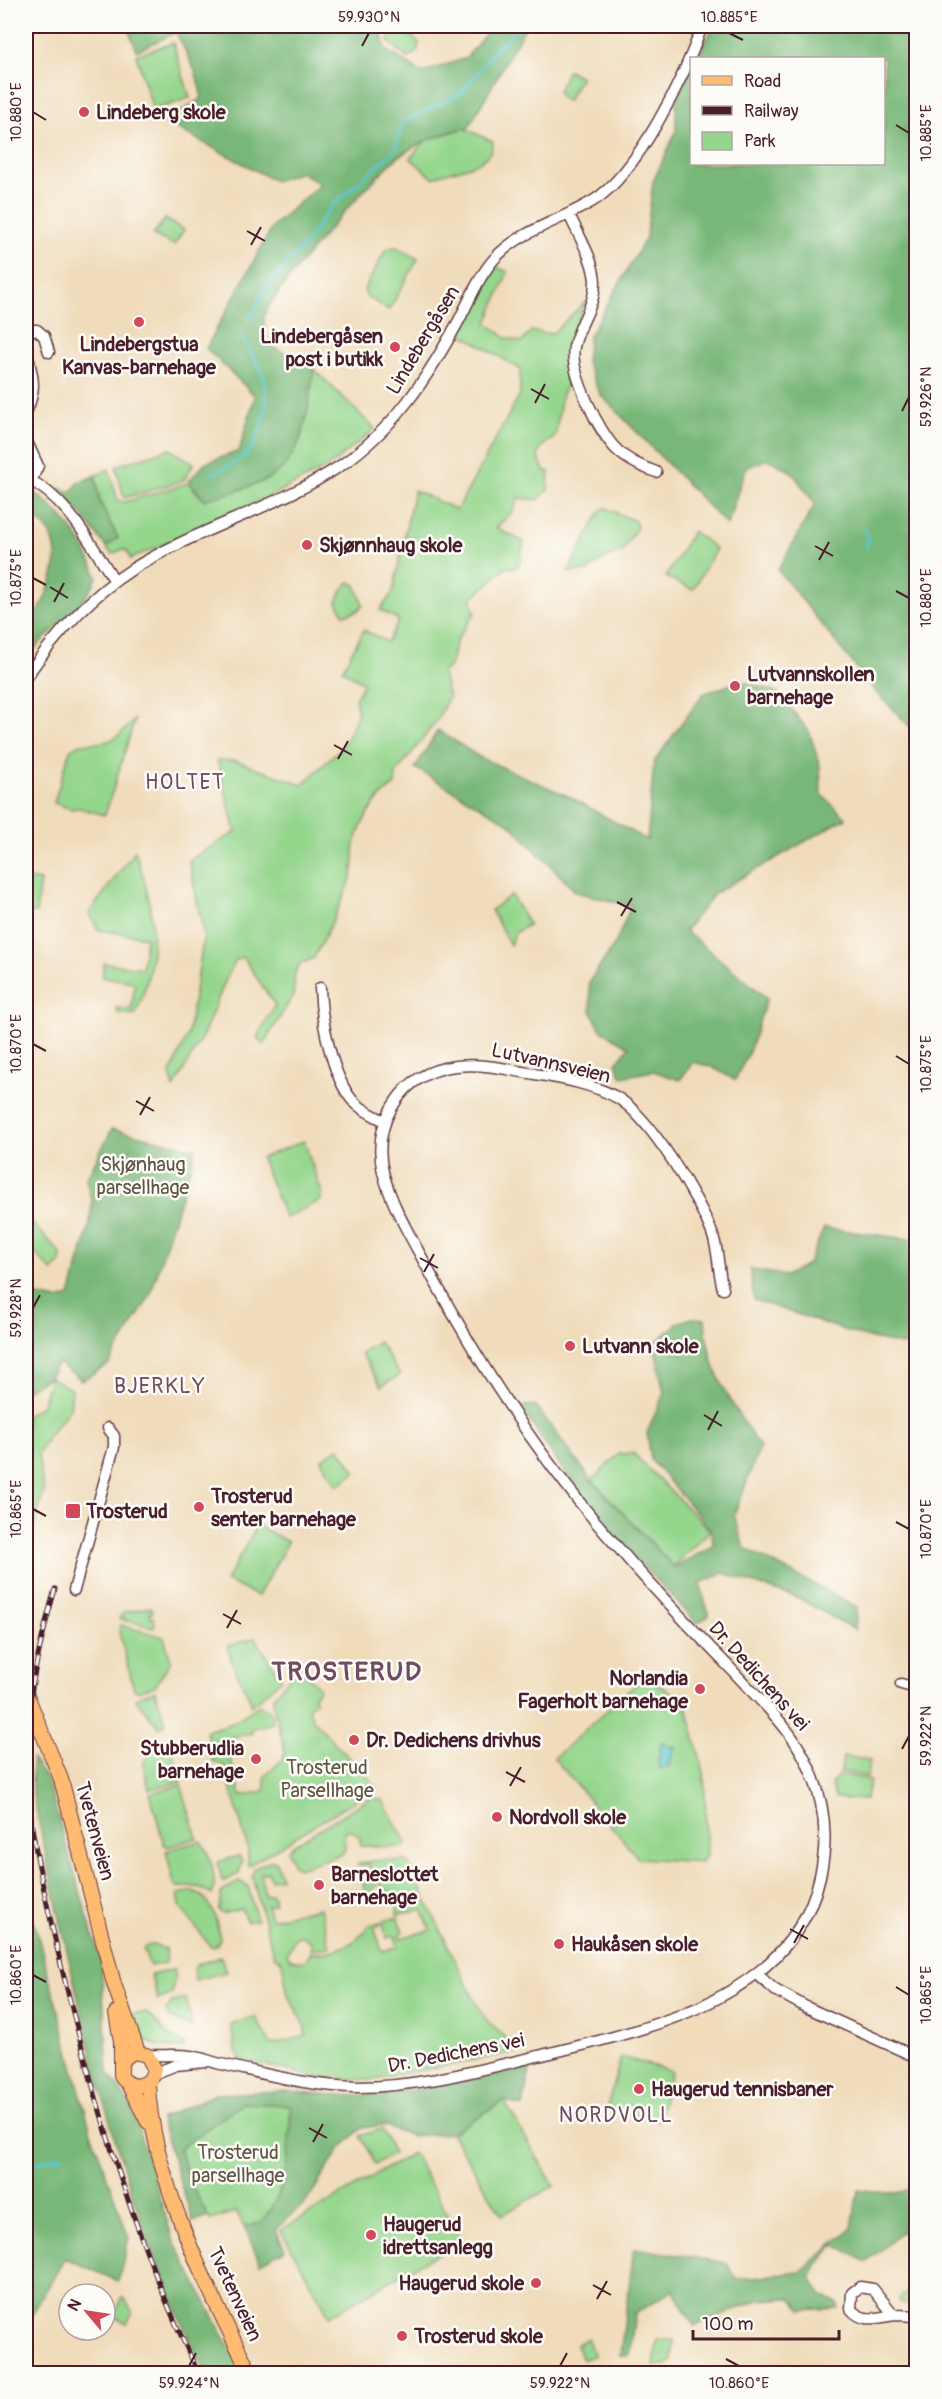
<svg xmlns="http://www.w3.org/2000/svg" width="942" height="2399" viewBox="0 0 942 2399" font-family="Pangolin,sans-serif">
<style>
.green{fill:#95d68d;stroke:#707a5c;stroke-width:1.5}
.forest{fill:#78b778;stroke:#616b52;stroke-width:1.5}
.water{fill:#5ac8ce;stroke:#52747c;stroke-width:1.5}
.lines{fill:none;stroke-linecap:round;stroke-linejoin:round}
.stream{stroke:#5ac8ce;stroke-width:3}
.minor-casing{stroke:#633b41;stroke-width:13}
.major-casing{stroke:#633b41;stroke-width:16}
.minor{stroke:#fff;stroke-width:10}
.major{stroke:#febb71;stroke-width:14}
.rail-casing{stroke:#4a1f2b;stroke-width:5}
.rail{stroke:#fdfcf7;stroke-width:3;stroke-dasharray:9;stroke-linecap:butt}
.ticks{fill:none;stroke:#4a1f2b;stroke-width:2}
.poi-dot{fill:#d1495b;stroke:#fdfcf7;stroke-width:2}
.labels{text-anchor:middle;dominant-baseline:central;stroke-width:5;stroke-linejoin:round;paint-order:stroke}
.poi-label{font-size:20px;font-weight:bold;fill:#4a1f2b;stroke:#fdfcf7;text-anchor:start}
.street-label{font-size:20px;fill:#4a1f2b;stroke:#fdfcf7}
.park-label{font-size:20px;fill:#605648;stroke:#fdfcf7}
.neighbourhood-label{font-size:21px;letter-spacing:1.5px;fill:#704b62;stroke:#fdfcf7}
.district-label{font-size:26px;font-weight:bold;letter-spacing:1.5px;fill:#704b62;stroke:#fdfcf7}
.neatline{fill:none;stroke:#4a1f2b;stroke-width:2}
.ticks-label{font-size:15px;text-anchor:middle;fill:#4a1f2b}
</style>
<rect width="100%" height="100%" fill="#fdfcf7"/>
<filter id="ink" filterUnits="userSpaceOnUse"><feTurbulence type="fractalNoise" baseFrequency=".0167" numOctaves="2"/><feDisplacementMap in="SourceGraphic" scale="12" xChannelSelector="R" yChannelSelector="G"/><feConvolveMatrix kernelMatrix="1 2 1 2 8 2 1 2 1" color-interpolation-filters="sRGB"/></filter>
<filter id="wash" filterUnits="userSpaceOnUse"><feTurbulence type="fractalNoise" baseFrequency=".008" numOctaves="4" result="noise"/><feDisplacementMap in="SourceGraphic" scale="24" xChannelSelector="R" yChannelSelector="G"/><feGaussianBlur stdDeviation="1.35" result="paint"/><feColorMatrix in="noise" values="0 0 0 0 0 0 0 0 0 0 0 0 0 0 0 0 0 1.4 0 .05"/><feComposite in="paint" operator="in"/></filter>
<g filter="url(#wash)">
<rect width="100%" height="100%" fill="#f0dcbb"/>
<path class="green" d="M 402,28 L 419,43 L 417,52 L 407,58 L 388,41 L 393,30 Z
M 173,43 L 190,98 L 153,110 L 136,55 Z
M 568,70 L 581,77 L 567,101 L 561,98 L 558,91 Z
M 465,128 L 493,142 C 492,168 453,168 433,178 L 410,158 L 426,140 Z
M 165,219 L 184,230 L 174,245 L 153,235 Z
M 396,247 L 418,259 L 389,310 L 367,297 L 364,290 L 386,249 Z
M 496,267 L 508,272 L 487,323 L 506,338 L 522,342 L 531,331 L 552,334 L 586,301 L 568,344 L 570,380 L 562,394 L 555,437 L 541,447 L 538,456 L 544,471 L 549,471 L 548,490 L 538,500 L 519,498 L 513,511 L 496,528 L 524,542 L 519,564 L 515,568 L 507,567 L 471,599 L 475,613 L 457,639 L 450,666 L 442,672 L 449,697 L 435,723 L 396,773 L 395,785 C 375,798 360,822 355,845 C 353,856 355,868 351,878 C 341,906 327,932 314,958 L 299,965 L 295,973 L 293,996 L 263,1045 L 257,1037 L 275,1005 L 243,957 L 236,960 L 229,972 L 204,1033 L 174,1088 L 170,1074 L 188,1034 L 204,936 L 189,860 L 236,832 L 217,760 L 237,761 L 302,785 L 343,746 L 358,714 L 355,699 L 364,683 L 342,670 L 364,630 L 387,642 L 399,620 L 380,610 L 393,592 L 414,490 L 457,510 L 520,394 L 520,369 L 460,333 Z
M 314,369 L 375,429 L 328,467 L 251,506 L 130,559 L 128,552 L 123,549 L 112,554 L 106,547 L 118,538 L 100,502 L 95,476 L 109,469 L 118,501 L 125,502 L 188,483 L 204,500 L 301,439 Z
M 169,449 L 194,463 L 184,480 L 124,498 L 116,466 Z
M 606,508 L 635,521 L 637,527 L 622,552 L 606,558 L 587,571 L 568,572 L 601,510 Z
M 693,531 L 716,549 L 693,590 L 666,577 Z
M 349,582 L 356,585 L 363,605 L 357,611 L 344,615 L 337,602 L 342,590 Z
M 135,719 L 105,815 L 79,808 L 71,809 L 54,803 L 70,750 C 81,740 95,745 108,741 C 120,737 127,727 135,719 Z
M 135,851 C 156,910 161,957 135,1015 L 118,1013 L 116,1008 L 131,1009 L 135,985 L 129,981 L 102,977 L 104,963 L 142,968 L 146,937 L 98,930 L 89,913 Z
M 26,879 L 40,881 L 36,913 L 26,912 Z
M 511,895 L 529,924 L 515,933 L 510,945 L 491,910 Z
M 304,1141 L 323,1196 L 320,1201 L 285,1218 L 261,1158 Z
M 30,1221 L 61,1254 L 60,1264 L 52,1271 L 26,1244 L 26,1226 Z
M 379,1342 L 400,1375 L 381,1386 L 361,1353 Z
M 50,1377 L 72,1390 L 70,1409 L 49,1435 L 38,1455 L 44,1491 L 26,1556 L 26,1415 L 42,1406 Z
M 339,1448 L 356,1472 L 337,1486 L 321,1460 Z
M 633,1453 L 710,1531 L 673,1566 L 592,1480 L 619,1454 Z
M 257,1525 L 288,1542 L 258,1596 L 226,1581 Z
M 150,1607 L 153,1612 L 150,1613 L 151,1618 L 154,1618 L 155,1625 L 153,1627 L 119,1619 L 124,1612 Z
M 120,1625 L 164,1637 L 171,1661 L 155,1686 L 137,1691 L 134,1689 L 119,1632 Z
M 255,1638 L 282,1679 L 252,1705 C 244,1683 231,1669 228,1646 Z
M 298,1667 L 320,1688 L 313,1697 L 316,1701 L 308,1708 L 314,1721 L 377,1787 L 248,1866 L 248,1848 L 226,1772 L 224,1766 L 213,1761 L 206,1731 L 232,1723 L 259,1705 L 271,1711 L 273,1723 L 251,1729 L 252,1733 L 232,1737 L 232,1740 L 226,1743 L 241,1796 L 265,1791 L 265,1776 L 282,1760 L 285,1751 L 273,1703 L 274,1696 Z
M 644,1677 L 685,1700 L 704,1773 L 707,1854 L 701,1862 L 638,1858 L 554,1758 Z
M 155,1691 L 166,1723 L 160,1728 L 136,1700 L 139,1696 Z
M 164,1740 L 172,1750 L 181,1782 L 149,1789 L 143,1765 L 147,1755 L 144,1745 Z
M 843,1757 L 870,1760 L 867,1777 L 841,1771 Z
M 840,1774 L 870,1780 L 865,1800 L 835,1798 L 831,1784 Z
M 181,1785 L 197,1838 L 168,1847 L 164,1844 L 150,1793 Z
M 373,1796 L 378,1800 L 382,1799 L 407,1844 L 405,1847 L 361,1846 L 359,1837 L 350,1830 L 344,1831 L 345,1849 L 342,1854 L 299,1868 L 293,1865 L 288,1851 L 293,1845 Z
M 200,1841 C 210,1851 218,1881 212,1895 L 199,1887 L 175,1887 L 166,1851 Z
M 239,1856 L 242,1861 L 239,1874 L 222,1882 L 218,1862 Z
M 272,1860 L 276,1861 L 281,1878 L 271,1880 L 268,1872 L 260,1874 L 265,1895 L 272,1894 L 275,1904 L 267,1906 L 271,1919 L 320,1908 L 330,1947 L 311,1950 L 312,1942 L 301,1935 L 295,1938 L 287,1954 L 291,1959 L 304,1962 L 310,1953 C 332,1954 359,1944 369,1925 L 380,1922 L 380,1925 L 374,1927 L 382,1951 L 398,1947 L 395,1936 L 387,1938 L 382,1921 L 399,1917 L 403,1932 L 399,1934 L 400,1938 L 431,1930 L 422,1910 L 397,1914 L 398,1902 L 386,1902 L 391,1894 L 379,1883 L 366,1898 L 363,1884 L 372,1881 L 368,1864 L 358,1866 L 358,1863 L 382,1860 L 407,1861 L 475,2001 L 488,2022 L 517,2049 L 517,2052 L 370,2080 L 315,2077 L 240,2059 L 235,2049 L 231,2025 L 255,2017 L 271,2045 L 306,2036 L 304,2023 L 288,1996 L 282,1962 L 274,1956 L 252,1877 L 254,1868 Z
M 239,1881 L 248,1886 L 257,1920 L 247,1922 L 241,1909 L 222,1914 L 219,1910 L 221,1893 Z
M 194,1891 C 214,1901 216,1918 220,1939 L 215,1947 L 210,1946 L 180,1906 L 178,1894 Z
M 153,1944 L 165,1949 L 167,1959 L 165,1963 L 150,1966 L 143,1948 Z
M 221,1957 L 226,1972 L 195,1980 L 193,1969 L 196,1965 Z
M 175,1969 L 172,1994 L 158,2000 L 151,1975 Z
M 186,1999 L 193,2028 L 170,2018 L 166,2011 L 172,2002 Z
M 146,2012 L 168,2035 L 184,2043 L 184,2048 C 153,2046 142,2047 132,2014 Z
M 621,2057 L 671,2071 L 658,2121 L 607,2107 Z
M 504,2101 L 554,2186 L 502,2215 L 451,2133 Z
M 243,2103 L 291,2105 C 288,2150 291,2186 261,2223 L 244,2226 L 236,2212 L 210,2220 L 193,2189 L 179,2149 Z
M 382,2129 L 394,2154 L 375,2164 L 360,2136 Z
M 413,2153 L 462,2240 L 329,2316 L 281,2230 Z
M 916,2284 L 916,2306 L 900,2303 L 899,2298 Z
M 123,2297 L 133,2312 L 127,2323 L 113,2317 Z
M 587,2338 L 594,2355 L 583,2360 L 576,2345 Z
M 657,2340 L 674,2340 L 672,2360 L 665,2366 L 654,2366 Z"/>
<path class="forest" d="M 127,26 L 379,26 L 386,50 L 422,73 L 466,58 L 492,26 L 526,26 L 468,128 C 444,132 421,142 401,155 C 380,168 266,298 264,317 C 263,325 267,336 268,344 L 314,369 C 308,407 306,459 266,480 C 247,489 224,494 204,500 L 189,481 L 205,463 L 239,451 L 255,396 L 206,348 L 273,226 L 320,184 L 301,172 L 275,181 L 165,122 L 202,98 L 196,73 L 176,32 L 137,51 Z
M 714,26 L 916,26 L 916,733 L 875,691 L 778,570 L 815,504 L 792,472 L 768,459 L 746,467 L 727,525 L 600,394 L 586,362 L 589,336 L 646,238 L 653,182 L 676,132 L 676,100 L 691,69 L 692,164 L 884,164 L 884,58 L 697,58 Z
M 95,476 L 100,502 L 118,538 L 106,547 L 79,511 L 58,490 L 60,488 L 71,492 L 79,482 Z
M 26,486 C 60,510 83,537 97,577 C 84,610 47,630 26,660 C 25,650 23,636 26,627 C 28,619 38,612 42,604 C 60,566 66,535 26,511 Z
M 740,681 L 777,692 L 809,731 L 820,766 L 821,794 L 846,818 L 715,893 L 685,931 L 767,998 L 749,1052 L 735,1080 L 712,1067 L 693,1062 L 680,1080 L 653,1071 L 622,1077 L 616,1063 L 629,1047 L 601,1030 L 591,1011 L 589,982 L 615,944 L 631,906 L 576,892 L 510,824 L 415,768 L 438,730 L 479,757 L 570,797 L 647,840 L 654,762 L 703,694 Z
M 112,1129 L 196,1149 L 150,1296 L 108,1365 L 82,1380 L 58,1363 L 48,1378 L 26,1390 L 26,1294 L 58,1300 L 70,1296 L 90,1223 L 92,1202 L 86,1179 Z
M 824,1228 L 916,1240 L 916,1348 L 865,1337 L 754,1300 L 750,1269 L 786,1276 L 808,1264 Z
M 692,1318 L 705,1319 C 707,1370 732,1405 760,1447 L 734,1515 L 744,1548 L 857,1607 L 855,1630 L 800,1599 L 723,1573 L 700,1583 L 709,1616 L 697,1623 L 592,1512 L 520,1407 L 535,1405 L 592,1481 L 674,1567 L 713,1546 L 712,1531 L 651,1460 L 647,1433 L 664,1393 L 654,1344 L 678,1323 Z
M 32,1759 L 47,1780 L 101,1962 L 108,2072 L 131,2106 L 172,2237 L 243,2373 L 206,2373 C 114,2194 75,1986 32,1791 Z
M 26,1892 L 91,2132 L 129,2238 L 118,2281 L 65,2258 L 26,2325 Z
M 530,2069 L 523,2106 L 503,2101 L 451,2133 L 411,2136 L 384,2125 L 362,2128 L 340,2149 L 307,2201 L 276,2229 L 285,2250 L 260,2263 L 244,2226 L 261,2223 C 290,2187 289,2149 291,2105 L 243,2103 L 179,2149 L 190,2182 L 208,2216 L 193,2222 L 160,2119 L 215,2094 L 286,2091 L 350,2096 L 392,2093 Z
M 916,2187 L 916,2223 L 910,2225 L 867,2262 L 834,2245 L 817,2265 L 811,2279 L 822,2296 L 838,2303 L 838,2308 L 802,2310 L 791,2298 L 759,2300 L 694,2326 L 673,2290 L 635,2314 L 629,2356 L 620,2356 L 634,2248 L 727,2263 L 736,2280 L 800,2272 L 852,2228 L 858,2189 C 879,2192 897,2197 916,2187 Z"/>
<path class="water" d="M 662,1742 L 666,1743 L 666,1747 L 675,1746 L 668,1767 L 659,1768 L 658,1760 Z"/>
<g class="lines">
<path class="stream" d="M 249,320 L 269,283 L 305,244 L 331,207 L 395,150 L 402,122 L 459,95 L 496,49 L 519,26
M 212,474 C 224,468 239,462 248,452 C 264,432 269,401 263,377 C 259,362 248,351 242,336
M 865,530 L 868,537 L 867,548
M 26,2170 L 27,2165 L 62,2156"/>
</g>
</g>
<g filter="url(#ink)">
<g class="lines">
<g class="minor-casing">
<path id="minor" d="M 569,214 C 578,235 594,259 595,282 C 595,307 578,324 574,347 C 569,371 599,433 617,450 C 628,461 642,467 656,472
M 26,336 L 31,330 L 37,330 L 44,336 L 49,352
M 26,348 C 32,377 38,384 26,413
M 26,440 L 38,466 L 31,481
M 26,478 C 68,498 90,544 115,581
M 26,677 C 54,637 89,597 131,570 C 197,528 275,509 340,466 C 394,429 426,380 457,324 C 469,302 479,275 496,257 C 522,230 562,220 593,201 C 638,173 685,76 702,26
M 320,988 C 321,1019 332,1077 353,1101 C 362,1110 374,1116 385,1121
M 74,1590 L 114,1447 L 114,1436 L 108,1428
M 901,1684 L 916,1688
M 758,1975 L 775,1990 L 806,2007 L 916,2057
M 147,2055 C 161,2056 176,2054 190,2056 C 200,2057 211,2062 221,2064 C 266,2074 312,2087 358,2087 C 419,2087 479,2070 538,2056 C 644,2030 793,2000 820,1876 C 829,1837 824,1797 806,1761 C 789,1725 758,1699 732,1670 C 694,1631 657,1593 622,1552 C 545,1467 482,1370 428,1269 C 412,1239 391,1205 383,1172 C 378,1151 380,1129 391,1109 C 417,1062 465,1060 512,1070 C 547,1077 585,1080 616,1097 C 648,1114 701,1201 713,1236 C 719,1253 718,1272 723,1289
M 153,2074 L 176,2065 L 205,2062
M 894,2315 L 873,2289 L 860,2287 L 852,2293 L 851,2309 C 864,2325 880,2316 897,2315 C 903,2315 910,2316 916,2316"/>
</g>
<g class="major-casing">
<path id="major" d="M 26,1693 L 61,1779 L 114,1984 L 138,2052
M 116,2013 L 121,2041 L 121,2076 C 131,2092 152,2087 154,2068 L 147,2055 L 133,2052 L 121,2061
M 148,2082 C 150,2173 209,2293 251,2374
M 128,2084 L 148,2122"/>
</g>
<use href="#minor" class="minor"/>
<use href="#major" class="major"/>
<g class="rail-casing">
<path id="rail" d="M 55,1589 C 39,1646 25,1704 26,1764 C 28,1831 46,1899 61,1965 C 95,2104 136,2245 199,2374"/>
</g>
<use href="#rail" class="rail"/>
</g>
</g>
<path class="ticks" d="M 729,33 L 743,40M 362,46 L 369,33M 33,112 L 46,120M 896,125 L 909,133M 247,231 L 265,241M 251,245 L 261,227M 531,389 L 549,399M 535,403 L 545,384M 902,411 L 909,397M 815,546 L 833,556M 819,560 L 829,542M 33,578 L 46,585M 50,587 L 68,598M 896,591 L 909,598M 54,602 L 64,583M 334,745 L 352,755M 338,759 L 348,741M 617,902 L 636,912M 621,916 L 632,898M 33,1044 L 46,1051M 896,1056 L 909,1064M 136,1101 L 154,1111M 140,1115 L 150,1097M 420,1258 L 438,1268M 424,1272 L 434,1254M 33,1308 L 40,1295M 704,1415 L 722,1426M 708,1430 L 718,1411M 33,1509 L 46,1516M 896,1522 L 909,1529M 223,1614 L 241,1624M 227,1628 L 237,1610M 902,1749 L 909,1736M 506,1772 L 525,1782M 510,1786 L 521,1767M 790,1929 L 808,1939M 794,1943 L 804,1925M 33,1975 L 46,1982M 896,1987 L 909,1995M 309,2128 L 327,2138M 313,2142 L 323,2124M 593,2285 L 611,2295M 597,2299 L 607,2281M 726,2359 L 739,2366M 189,2366 L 196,2353M 560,2366 L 567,2353"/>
<g class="poi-dot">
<circle cx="84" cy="112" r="6"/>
<circle cx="139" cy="322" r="6"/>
<circle cx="395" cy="347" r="6"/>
<circle cx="307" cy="545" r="6"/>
<circle cx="735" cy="686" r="6"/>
<circle cx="570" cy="1346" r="6"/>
<circle cx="199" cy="1507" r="6"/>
<rect x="65" y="1503" width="16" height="16" rx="3"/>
<circle cx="700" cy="1689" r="6"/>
<circle cx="354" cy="1740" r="6"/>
<circle cx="256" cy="1759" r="6"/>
<circle cx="497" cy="1817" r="6"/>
<circle cx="319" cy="1885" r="6"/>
<circle cx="559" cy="1944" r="6"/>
<circle cx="639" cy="2089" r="6"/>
<circle cx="371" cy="2235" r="6"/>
<circle cx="536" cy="2283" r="6"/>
<circle cx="402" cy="2336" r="6"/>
</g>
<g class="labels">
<g class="poi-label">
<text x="96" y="112">Lindeberg skole</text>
<text x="383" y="336" text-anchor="end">Lindebergåsen<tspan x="383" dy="23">post i butikk</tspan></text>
<text x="139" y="344" text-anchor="middle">Lindebergstua<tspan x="139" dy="23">Kanvas-barnehage</tspan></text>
<text x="319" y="545">Skjønnhaug skole</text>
<text x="747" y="674">Lutvannskollen<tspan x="747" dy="23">barnehage</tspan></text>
<text x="582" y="1346">Lutvann skole</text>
<text x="211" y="1496">Trosterud<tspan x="211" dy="23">senter barnehage</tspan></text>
<text x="86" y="1511">Trosterud</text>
<text x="688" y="1678" text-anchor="end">Norlandia<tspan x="688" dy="23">Fagerholt barnehage</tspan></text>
<text x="366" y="1740">Dr. Dedichens drivhus</text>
<text x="244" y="1748" text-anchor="end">Stubberudlia<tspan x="244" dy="23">barnehage</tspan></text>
<text x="509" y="1817">Nordvoll skole</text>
<text x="331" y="1874">Barneslottet<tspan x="331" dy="23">barnehage</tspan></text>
<text x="571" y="1944">Haukåsen skole</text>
<text x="651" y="2089">Haugerud tennisbaner</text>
<text x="383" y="2224">Haugerud<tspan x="383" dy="23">idrettsanlegg</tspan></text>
<text x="524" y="2283" text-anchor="end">Haugerud skole</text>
<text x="414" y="2336">Trosterud skole</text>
</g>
<g class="street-label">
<text transform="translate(423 340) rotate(-59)">Lindebergåsen</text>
<text transform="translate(551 1063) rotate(13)">Lutvannsveien</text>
<text transform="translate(759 1676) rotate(48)">Dr. Dedichens vei</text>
<text transform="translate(95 1831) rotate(75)">Tvetenveien</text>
<text transform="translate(456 2053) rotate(-11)">Dr. Dedichens vei</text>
<text transform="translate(235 2294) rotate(65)">Tvetenveien</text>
</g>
<g class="park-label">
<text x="143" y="1164">Skjønhaug<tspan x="143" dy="23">parsellhage</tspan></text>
<text x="327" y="1767">Trosterud<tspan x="327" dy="23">Parsellhage</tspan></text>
<text x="238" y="2152">Trosterud<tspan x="238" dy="23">parsellhage</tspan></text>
</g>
<g class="neighbourhood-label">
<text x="185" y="782">HOLTET</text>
<text x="160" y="1386">BJERKLY</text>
<text x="616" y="2115">NORDVOLL</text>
</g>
<g class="district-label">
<text x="347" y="1672">TROSTERUD</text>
</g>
</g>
<rect width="942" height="2399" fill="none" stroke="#fdfcf7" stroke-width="66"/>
<rect x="690" y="57" width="195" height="108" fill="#fdfcf7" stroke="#b5a4a5" stroke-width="1.5"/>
<rect x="702" y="76" width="30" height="9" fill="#febb71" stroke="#b5a4a5" stroke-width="1.5"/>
<text x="744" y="87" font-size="18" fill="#4a1f2b">Road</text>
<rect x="702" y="106" width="30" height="9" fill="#4a1f2b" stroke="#b5a4a5" stroke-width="1.5"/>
<text x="744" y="117" font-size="18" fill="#4a1f2b">Railway</text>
<rect x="702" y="132" width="30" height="18" fill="#95d68d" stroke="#b5a4a5" stroke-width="1.5"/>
<text x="744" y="147" font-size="18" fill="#4a1f2b">Park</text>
<g transform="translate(87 2312) rotate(299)"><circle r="28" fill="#fdfcf7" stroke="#b5a4a5" stroke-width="1.5"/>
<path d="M0-4.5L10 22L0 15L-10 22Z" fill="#d1495b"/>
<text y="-9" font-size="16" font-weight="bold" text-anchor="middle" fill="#4a1f2b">N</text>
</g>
<path d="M693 2330v9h146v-9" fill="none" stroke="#4a1f2b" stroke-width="3"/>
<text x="702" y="2330" font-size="18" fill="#4a1f2b" stroke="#fdfcf7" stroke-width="4.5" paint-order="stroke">100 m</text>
<rect x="33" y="33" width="876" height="2333" class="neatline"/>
<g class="ticks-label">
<text x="369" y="22">59.930°N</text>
<text x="729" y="22">10.885°E</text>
<text transform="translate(16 112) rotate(-90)" y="5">10.880°E</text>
<text transform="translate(926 133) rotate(-90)" y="5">10.885°E</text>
<text transform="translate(926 397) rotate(-90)" y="5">59.926°N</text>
<text transform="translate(16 578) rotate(-90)" y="5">10.875°E</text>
<text transform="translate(926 598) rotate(-90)" y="5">10.880°E</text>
<text transform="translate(16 1044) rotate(-90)" y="5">10.870°E</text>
<text transform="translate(926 1064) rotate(-90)" y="5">10.875°E</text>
<text transform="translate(16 1308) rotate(-90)" y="5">59.928°N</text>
<text transform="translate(16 1509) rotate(-90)" y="5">10.865°E</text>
<text transform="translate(926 1529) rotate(-90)" y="5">10.870°E</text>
<text transform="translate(926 1736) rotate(-90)" y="5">59.922°N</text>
<text transform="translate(16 1975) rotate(-90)" y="5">10.860°E</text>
<text transform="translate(926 1995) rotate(-90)" y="5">10.865°E</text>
<text x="189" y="2388">59.924°N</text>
<text x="560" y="2388">59.922°N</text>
<text x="739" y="2388">10.860°E</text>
</g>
</svg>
